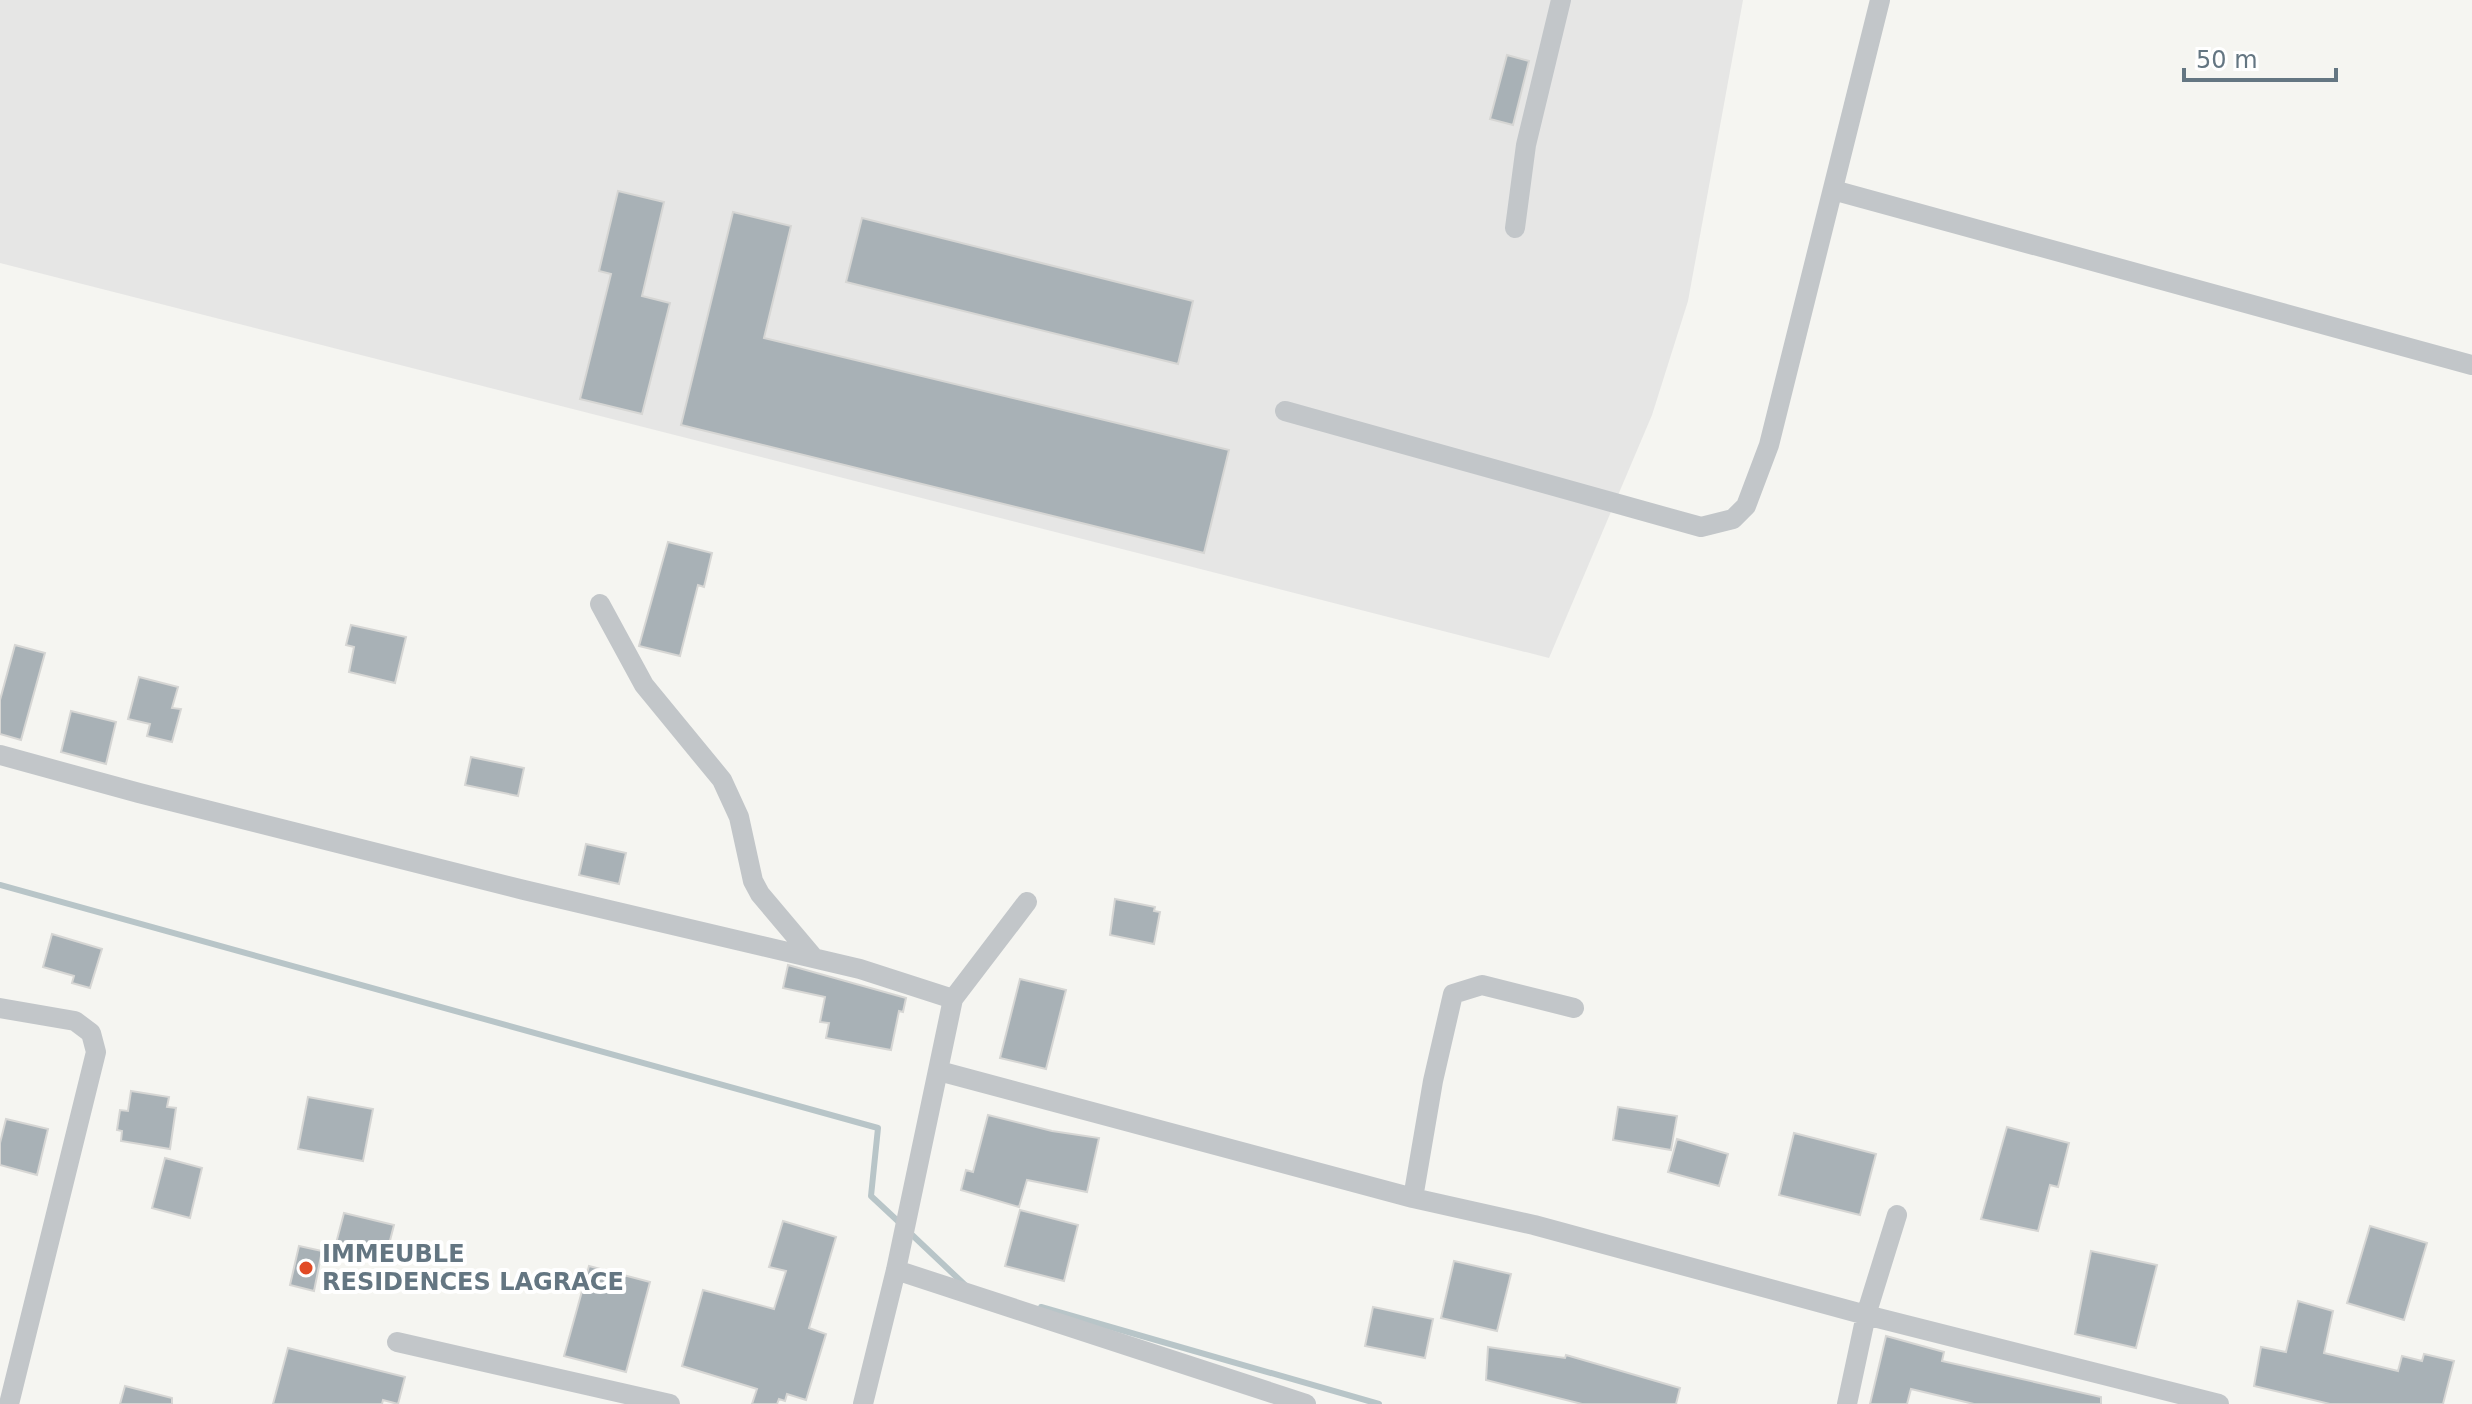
<svg xmlns="http://www.w3.org/2000/svg" width="2472" height="1404" viewBox="0 0 2472 1404" font-family="'DejaVu Sans',sans-serif">
<style>
.built{fill:#e6e6e5}
.lines{fill:none;stroke-linecap:round;stroke-linejoin:round}
.stream{stroke:#b8c5c8;stroke-width:6}
.building{fill:#a8b1b6;stroke:#d6d6d4;stroke-width:2}
.minor{stroke:#c2c6c9;stroke-width:20}
.poi-dot{fill:#e14a25;stroke:#fff;stroke-width:3}
.labels{text-anchor:middle;dominant-baseline:central;stroke-width:8;stroke-linejoin:round;paint-order:stroke}
.poi-label{font-size:24px;font-weight:bold;fill:#647682;stroke:#fff;text-anchor:start}
</style>
<rect width="100%" height="100%" fill="#f5f5f1"/>
<path class="built" d="M 0,0 L 1743,0 L 1688,301 L 1652,415 L 1549,658 L 0,263 Z"/>
<g class="lines">
<path class="stream" d="M 0,885 L 878,1128 L 871,1196 L 901,1224
M 909,1232 L 965,1285
M 1041,1307 L 1379,1404"/>
</g>
<path class="building" d="M 1507,55 L 1529,61 L 1513,125 L 1490,119 Z
M 618,191 L 664,202 L 642,296 L 670,303 L 642,414 L 580,399 L 611,274 L 599,271 Z
M 733,212 L 791,226 L 764,338 L 1229,450 L 1204,553 L 681,425 Z
M 862,218 L 1193,301 L 1178,364 L 846,282 Z
M 668,542 L 712,553 L 704,587 L 698,585 L 680,656 L 639,646 Z
M 351,625 L 406,637 L 395,683 L 349,672 L 354,647 L 346,645 Z
M 15,645 L 45,653 L 21,740 L 0,734 L 0,700 Z
M 139,677 L 178,687 L 172,708 L 181,709 L 172,742 L 147,736 L 150,724 L 128,719 Z
M 71,711 L 116,722 L 106,764 L 61,752 Z
M 471,757 L 524,768 L 518,796 L 465,785 Z
M 586,844 L 626,853 L 619,884 L 579,875 Z
M 1115,899 L 1155,907 L 1154,911 L 1160,912 L 1154,944 L 1110,935 Z
M 52,934 L 102,949 L 90,988 L 72,983 L 74,976 L 43,967 Z
M 788,965 L 906,998 L 903,1012 L 899,1011 L 891,1050 L 826,1038 L 829,1023 L 820,1022 L 825,997 L 783,988 Z
M 1020,979 L 1066,990 L 1046,1069 L 1000,1058 Z
M 131,1091 L 169,1097 L 167,1107 L 176,1108 L 170,1149 L 121,1141 L 122,1131 L 117,1130 L 120,1110 L 128,1111 Z
M 308,1097 L 373,1109 L 363,1161 L 298,1149 Z
M 1618,1107 L 1677,1116 L 1671,1150 L 1613,1140 Z
M 988,1115 L 1052,1131 L 1099,1138 L 1087,1192 L 1027,1180 L 1019,1207 L 961,1190 L 966,1170 L 973,1172 Z
M 6,1119 L 48,1129 L 37,1175 L 0,1165 L 0,1143 Z
M 2007,1127 L 2069,1143 L 2058,1187 L 2050,1185 L 2038,1231 L 1981,1219 Z
M 1794,1133 L 1876,1154 L 1860,1215 L 1779,1195 Z
M 1677,1139 L 1728,1154 L 1719,1186 L 1668,1172 Z
M 165,1158 L 202,1168 L 190,1218 L 152,1208 Z
M 1020,1210 L 1078,1225 L 1064,1281 L 1005,1266 Z
M 344,1213 L 394,1225 L 384,1264 L 334,1251 Z
M 783,1221 L 836,1237 L 809,1328 L 826,1334 L 806,1400 L 787,1394 L 785,1401 L 779,1399 L 777,1404 L 752,1404 L 757,1389 L 682,1366 L 703,1290 L 774,1309 L 786,1271 L 769,1267 Z
M 2370,1226 L 2427,1243 L 2404,1320 L 2347,1303 Z
M 299,1246 L 322,1251 L 314,1291 L 290,1285 Z
M 2091,1251 L 2157,1265 L 2136,1348 L 2075,1334 Z
M 1454,1261 L 1511,1274 L 1497,1331 L 1441,1318 Z
M 589,1266 L 650,1282 L 626,1372 L 564,1356 Z
M 2298,1301 L 2333,1311 L 2324,1353 L 2398,1371 L 2402,1356 L 2422,1361 L 2424,1354 L 2454,1361 L 2443,1404 L 2330,1404 L 2254,1386 L 2261,1347 L 2286,1352 Z
M 1373,1307 L 1433,1319 L 1425,1358 L 1365,1346 Z
M 1886,1336 L 1944,1352 L 1942,1361 L 2101,1397 L 2101,1404 L 1974,1404 L 1911,1389 L 1907,1404 L 1870,1404 Z
M 1488,1347 L 1565,1358 L 1566,1355 L 1680,1388 L 1676,1404 L 1582,1404 L 1486,1380 Z
M 288,1348 L 405,1377 L 398,1404 L 383,1400 L 382,1404 L 273,1404 Z
M 125,1386 L 172,1398 L 172,1404 L 120,1404 Z"/>
<g class="lines">
<path class="minor" d="M 1833,190 L 2472,365
M 1515,228 L 1526,145 L 1561,0
M 1285,411 L 1701,527 L 1733,519 L 1746,506 L 1769,445 L 1880,0
M 600,604 L 644,685 L 722,780 L 739,817 L 753,881 L 760,894 L 814,958
M 0,755 L 139,793 L 524,890 L 860,969 L 953,999
M 0,1008 L 75,1021 L 91,1033 L 96,1052 L 9,1404
M 939,1071 L 1413,1198 L 1534,1225 L 1866,1315 L 2219,1404
M 1413,1198 L 1433,1081 L 1453,994 L 1482,985 L 1574,1008
M 896,1270 L 1306,1404
M 397,1342 L 670,1404
M 863,1404 L 896,1270 L 953,999 L 1027,902
M 1847,1404 L 1866,1315 L 1897,1215"/>
</g>
<circle class="poi-dot" cx="306" cy="1268" r="8"/>
<g class="labels">
<g class="poi-label">
<text x="322" y="1254">IMMEUBLE<tspan x="322" dy="28">RESIDENCES LAGRACE</tspan></text>
</g>
</g>
<path d="M2184 68v12h152v-12" fill="none" stroke="#647682" stroke-width="4"/>
<text x="2196" y="68" font-size="24" fill="#647682" stroke="#ffffff" stroke-width="6" paint-order="stroke">50 m</text>
</svg>
